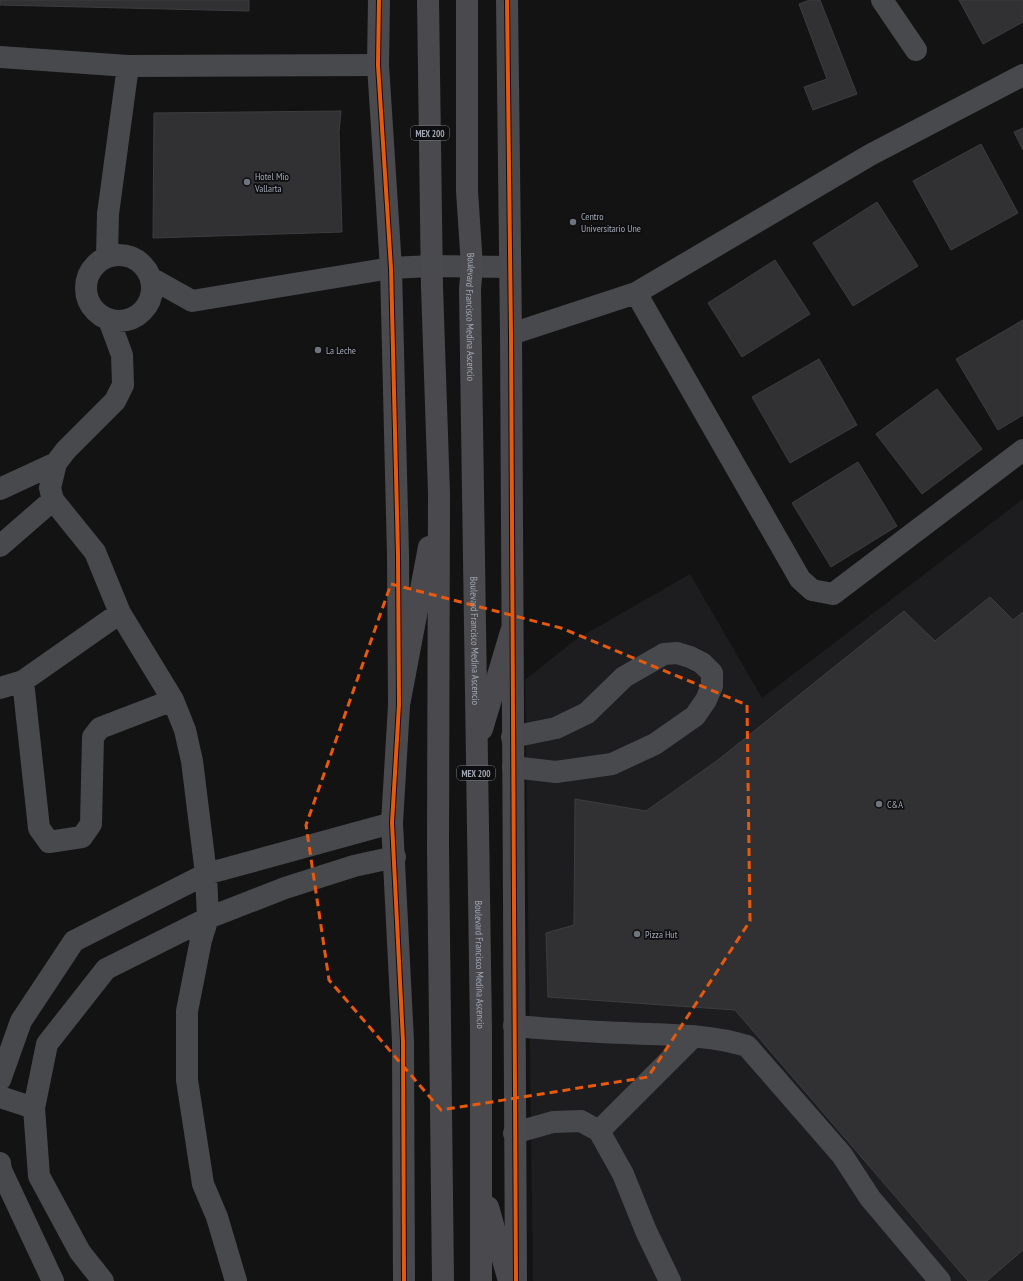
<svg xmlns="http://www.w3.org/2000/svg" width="1023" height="1281" viewBox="0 0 1023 1281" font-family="'PT Sans Narrow',sans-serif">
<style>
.built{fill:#1d1d1f}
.building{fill:#313133;stroke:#3c3d40}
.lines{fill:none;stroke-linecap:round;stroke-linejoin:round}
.minor{stroke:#47494c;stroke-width:22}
.major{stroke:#4a4a4e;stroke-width:22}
.highway{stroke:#4a4a4e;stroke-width:22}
.cycleway-casing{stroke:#0e0d0f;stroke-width:6}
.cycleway{stroke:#e8590c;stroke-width:4}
.marked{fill:none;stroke:#e8590c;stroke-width:3;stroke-dasharray:8 5;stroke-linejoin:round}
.poi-dot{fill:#70747d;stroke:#0e0d0f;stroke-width:1.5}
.labels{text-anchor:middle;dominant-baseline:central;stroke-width:3.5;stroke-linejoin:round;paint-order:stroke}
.shield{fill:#0e0d0f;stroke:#767a84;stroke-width:1}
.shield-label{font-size:9px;font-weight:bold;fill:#a2a8b6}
.poi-label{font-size:10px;fill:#a2a8b6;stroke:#0e0d0f;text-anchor:start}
.street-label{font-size:10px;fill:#a2a8b6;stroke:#0e0d0f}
</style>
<rect width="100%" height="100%" fill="#131313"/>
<path class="built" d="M 1023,499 L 1023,1281 L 533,1281 L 525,680 L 575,640 L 690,574 L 762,698 Z"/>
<path class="building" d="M 0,0 L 249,0 L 249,11 L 0,5 Z
M 810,0 L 820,0 L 857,94 L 813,110 L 804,87 L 827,79 L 799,4 Z
M 959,0 L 1023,0 L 1023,22 L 983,44 Z
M 341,111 L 339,132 L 342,232 L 153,238 L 154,113 Z
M 1023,128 L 1023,150 L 1014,132 Z
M 981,144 L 1018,213 L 951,250 L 913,181 Z
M 877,202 L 918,266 L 853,306 L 813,243 Z
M 775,260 L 810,314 L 742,357 L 708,303 Z
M 1023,320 L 1023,415 L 998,430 L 956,359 Z
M 819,359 L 857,425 L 790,463 L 752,397 Z
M 937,389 L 982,449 L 922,494 L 876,434 Z
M 858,462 L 897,526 L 831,567 L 792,503 Z
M 990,597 L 1013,620 L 1023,612 L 1023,1250 L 987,1281 L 968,1281 L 735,1010 L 548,997 L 546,933 L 574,925 L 575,799 L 646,811 L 718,760 L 904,611 L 935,641 Z"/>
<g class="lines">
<path class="minor" d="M 882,0 L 916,50
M 0,57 L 128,66 L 378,65
M86 288a33 33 0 1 1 66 0a33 33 0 1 1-66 0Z
M 107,257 L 108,214 L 128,66
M 151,278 L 192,301 L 391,268 L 432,266 L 509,267
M 636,293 L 800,579 L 812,590 L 833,594 L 1023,450
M 109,320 L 122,355 L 123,385 L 115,401 L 66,450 L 56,463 L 50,488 L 53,500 L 95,552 L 120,613 L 173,700 L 185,730 L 192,761 L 206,874 L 208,918 L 201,940 L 187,1011 L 187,1080 L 203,1184 L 217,1217 L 236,1281
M 511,334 L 636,293 L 870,155 L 1023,75
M 0,489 L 56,463
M 0,546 L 53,500
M 23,681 L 39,828 L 49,842 L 82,837 L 91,824 L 93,737 L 100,728 L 173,700
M 0,688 L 23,681 L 120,613
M 512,737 L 556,728 L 587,713 L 624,677 L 664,654 L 677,653 L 690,657 L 702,663 L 712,673 L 712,686 L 706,700 L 695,716 L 655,744 L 612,764 L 556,772 L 513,767
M 514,1026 C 551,1029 589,1032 626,1033 C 667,1035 708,1034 747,1046 L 842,1155 L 870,1198 L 940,1281
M 0,1080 L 21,1021 L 74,941 L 206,874 L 392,823
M 0,1097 L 34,1108
M 599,1131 L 694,1036
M 514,1133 L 553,1122 L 581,1121 L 599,1131 L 623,1174 L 646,1231 L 670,1281
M 0,1163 L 1,1170 L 53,1281
M 103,1281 L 80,1252 L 39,1176 L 34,1108 L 47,1044 L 106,969 L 208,918 L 285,888 L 354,866 L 395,857"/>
<path class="major" d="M 379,0 L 378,65 L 391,268 L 398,555 L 399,705 L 392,823 L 403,1041 L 404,1281
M 507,0 L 511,334 L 516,1281"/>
<g class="highway">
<path d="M 428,0 L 432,287 L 439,493 L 438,849 L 443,1281"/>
<path id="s1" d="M 467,0 L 467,191 L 472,266 L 470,289 L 481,1030 L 481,1281"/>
<path d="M 399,705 L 429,547"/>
<path d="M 482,729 L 511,632"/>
<path d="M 488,1207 L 509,1281"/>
</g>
<g class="cycleway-casing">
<path id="cycleway" d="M 379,0 L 378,65 L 391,268 L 398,555 L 399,705 L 392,823 L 403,1041 L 404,1281
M 507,0 L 511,334 L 516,1281"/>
</g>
<use href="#cycleway" class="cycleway"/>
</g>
<path class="marked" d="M 391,584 L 561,628 L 747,705 L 750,921 L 648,1077 L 441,1110 L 329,980 L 306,825 Z"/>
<g class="poi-dot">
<circle cx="247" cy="182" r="4"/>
<circle cx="573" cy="222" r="4"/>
<circle cx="318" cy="350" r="4"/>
<circle cx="879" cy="804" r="4"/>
<circle cx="637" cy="934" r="4"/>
</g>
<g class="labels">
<g class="shield">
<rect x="411" y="126" width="38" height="14" rx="3"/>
<rect x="457" y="766" width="38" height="14" rx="3"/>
</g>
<g class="shield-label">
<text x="430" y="133">MEX 200</text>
<text x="476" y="773">MEX 200</text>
</g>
<g class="poi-label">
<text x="255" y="176">Hotel Mio<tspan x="255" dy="12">Vallarta</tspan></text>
<text x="581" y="216">Centro<tspan x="581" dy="12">Universitario Une</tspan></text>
<text x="326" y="350">La Leche</text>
<text x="887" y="804">C&amp;A</text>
<text x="645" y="934">Pizza Hut</text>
</g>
<g class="street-label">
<text stroke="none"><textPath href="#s1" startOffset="317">Boulevard Francisco Medina Ascencio</textPath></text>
<text stroke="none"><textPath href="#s1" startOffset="641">Boulevard Francisco Medina Ascencio</textPath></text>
<text stroke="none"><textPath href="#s1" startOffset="965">Boulevard Francisco Medina Ascencio</textPath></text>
</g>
</g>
</svg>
